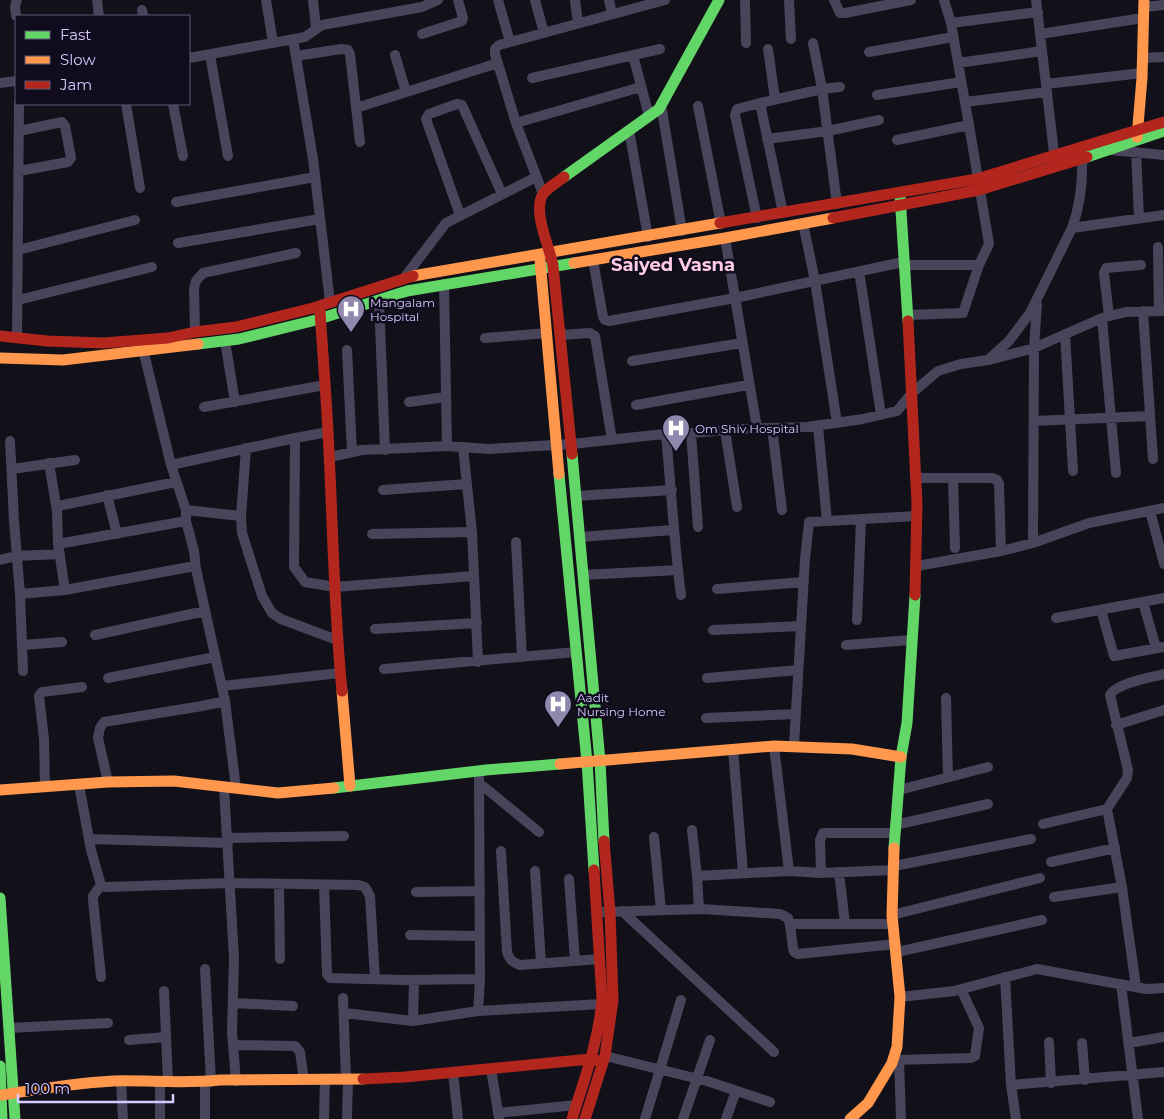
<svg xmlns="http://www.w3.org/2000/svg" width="1164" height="1119" viewBox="0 0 1164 1119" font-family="Montserrat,sans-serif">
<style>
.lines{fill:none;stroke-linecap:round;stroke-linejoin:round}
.street{stroke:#48445a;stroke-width:10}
.fast{stroke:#63d668;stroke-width:11}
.slow{stroke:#ff974d;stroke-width:11}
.jam{stroke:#b3261e;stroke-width:11}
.labels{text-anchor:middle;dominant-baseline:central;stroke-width:5;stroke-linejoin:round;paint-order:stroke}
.poi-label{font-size:12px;fill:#d5c9fe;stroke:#110c1d;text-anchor:start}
.district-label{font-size:18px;font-weight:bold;fill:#fecbe6;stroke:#110c1d}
</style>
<rect width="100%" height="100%" fill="#121019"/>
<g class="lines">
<path class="street" d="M 97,0 L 99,16
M 266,0 L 273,43
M 313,0 L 316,29
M 498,0 L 510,42
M 535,0 L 544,33
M 575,0 L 578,23
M 609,0 L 612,14
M 745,0 L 746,43
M 789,0 L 791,39
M 834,0 L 840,13 L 845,13 L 911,0
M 944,0 L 951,23 L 969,125
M 1036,0 L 1055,161
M 1144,7 L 1164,5
M 142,10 L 143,16
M 16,16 L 15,6 L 17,0
M 951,23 L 1038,12
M 422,34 L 462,21 L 463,18 L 458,0
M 1040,34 L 1143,18
M 293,39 L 313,159 L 330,302
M 813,43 L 822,89 L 837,204
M 768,49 L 775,99
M 869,52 L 953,37
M 210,55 L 228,156
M 395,55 L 406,92
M 633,55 L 649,116
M 296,56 L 341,49 L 348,50 L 350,54 L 360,142
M 189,58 L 305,37 L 322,25 L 422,7 L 438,0
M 1142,58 L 1164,57
M 958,63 L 1042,51
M 532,78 L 660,49
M 0,83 L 16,81
M 1046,84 L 1142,73
M 877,95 L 961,82
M 965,102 L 1047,92
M 126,104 L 140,188
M 173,104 L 183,156
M 661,104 L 682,231
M 698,106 L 721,224
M 356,108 L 498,63
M 516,123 L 641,87
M 629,130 L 648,237
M 767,139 L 828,131 L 879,120
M 897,140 L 969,125 L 989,244 L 979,265 L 963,313 L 908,315
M 1110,150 L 1164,155
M 1136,152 L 1139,218
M 19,171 L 68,162 L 71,158 L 65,126 L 62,122 L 19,131
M 543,194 L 516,123 L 495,54 L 495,49 L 499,45 L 665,0
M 176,202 L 315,177
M 783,213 L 760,103 L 822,89 L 840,87
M 460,215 L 426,119 L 429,114 L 457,104 L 462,105 L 502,194
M 757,218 L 735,115 L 737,109 L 760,103
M 803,223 L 815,281 L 837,423
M 1072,228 L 1164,215
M 725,238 L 757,428
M 178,243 L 320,219
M 1158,247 L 1159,311
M 18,250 L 135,220
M 593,260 L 603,317 L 605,320 L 609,321 L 735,298 L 903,262
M 903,265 L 979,265
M 859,271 L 881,415
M 404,278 L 446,223 L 536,177
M 444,284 L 447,446
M 18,300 L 152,267
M 379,300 L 385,450
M 1143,311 L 1153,459
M 1109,316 L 1104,273 L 1106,268 L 1141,265
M 1102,318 L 1116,473
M 195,332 L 194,288 L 196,281 L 203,273 L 296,253
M 1065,334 L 1073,471
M 560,335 L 590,333 L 595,336 L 612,440
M 17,338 L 19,104
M 485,338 L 547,333
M 225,341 L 235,402
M 142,345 L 171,465 L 186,510 L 186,521 L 194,551 L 196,569 L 225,701 L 236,788
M 347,350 L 352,452
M 989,360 L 1034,348 L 1102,318 L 1126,312 L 1164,311
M 632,361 L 742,343
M 409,402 L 446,397
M 636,405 L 748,385
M 204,407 L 325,385
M 1034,421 L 1150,416
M 818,426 L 827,521
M 772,428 L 782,510
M 725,430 L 737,507
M 691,433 L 698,527
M 666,435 C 671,488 674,542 681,595
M 295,438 L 294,567 L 305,582 L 335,587 L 474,576
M 10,441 L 14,521 L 20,594 L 23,671
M 463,447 L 472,532
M 330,457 L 362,450 L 447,446 L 489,449 L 572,444 L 673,433 L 691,433 L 738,429 L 807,427 L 863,419 L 897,411 L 912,393 L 938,371 L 961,364 L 988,360 L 1009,341 L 1030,313 L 1072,228 C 1081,204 1083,179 1082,153
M 49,463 L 57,511
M 171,465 L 295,438 L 328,432
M 12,469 L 75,460
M 916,478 L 992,478 L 997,480 L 999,484 L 1001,551
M 953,478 L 955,548
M 383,490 L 467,484
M 107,495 L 117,534
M 576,496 L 672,490
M 186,510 L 241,516 L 246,448
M 1150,511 L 1164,564
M 241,516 L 242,533 L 262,596 L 272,613 L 281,619 L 337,640
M 372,534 L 472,532 L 478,662
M 580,537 L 673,530
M 516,542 L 522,657
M 1033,543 L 1034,348 L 1037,304
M 58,544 L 186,521
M 0,560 L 16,556 L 60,554
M 917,566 L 1001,551 L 1033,543 L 1089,523 L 1164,508
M 583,575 L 678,570
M 717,589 L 804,582
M 65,590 L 58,544 L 57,511 L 58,506 L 176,482
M 20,594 L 65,590 L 195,566
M 1143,602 L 1156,648
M 1101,610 L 1114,656 L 1164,647
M 1056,618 L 1164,598
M 857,620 L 861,519
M 375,629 L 477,623
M 713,630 L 801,626
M 95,635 L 205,611
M 22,645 L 62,642
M 846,645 L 911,640
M 384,669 L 576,652
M 108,678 L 215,657
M 707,678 L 798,670
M 222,686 L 340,673
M 946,698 L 948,777
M 706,718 L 795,714
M 1116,725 L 1164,710
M 794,745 L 805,559 L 809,522 L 917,516
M 733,749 L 743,873
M 479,771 L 480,979
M 108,782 L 98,738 L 100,728 L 104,722 L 202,706 L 225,701
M 79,785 L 91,850 L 101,885 L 105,887 L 231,883 L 358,885 L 365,887 L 370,896 L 375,979
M 479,785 L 483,786 L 539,832
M 45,786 L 44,739 L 39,696 L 42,692 L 82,687
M 224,788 L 234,958 L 232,1032 L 236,1081
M 899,790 L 988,767
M 1107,809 L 1127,778 L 1128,770 L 1110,695 C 1116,683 1150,678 1164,674
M 1043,824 L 1107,809 L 1122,887
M 895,825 L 988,804
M 692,830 L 697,876 L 699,909
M 654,837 L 661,910
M 227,838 L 344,836
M 89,839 L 228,843
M 501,851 L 507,952 C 509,959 512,962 520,965 L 600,959
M 1051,862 L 1115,848
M 894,866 L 1031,839
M 535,871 L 541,963
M 789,871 L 821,873 L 894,870
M 839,872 L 845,924
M 821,873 L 820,840 L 823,833 L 895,833
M 697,876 L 789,871 L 774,746
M 569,879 L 575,961
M 279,885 L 280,959
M 324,885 L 327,974 L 330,978 L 404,980 L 480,979 L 478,1011 L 602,1004
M 416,892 L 480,891
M 1054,897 L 1122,887 L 1136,987
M 622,911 L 774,1052
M 603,912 L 702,909 L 780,914 L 788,918 C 792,929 791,941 794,952 L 798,954 L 896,944
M 892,915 L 1040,878
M 790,924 L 893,924
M 410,935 L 480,936
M 897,952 L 1042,920
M 205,969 L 211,1082
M 101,977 L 93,900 L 93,896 L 101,885
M 1005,977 L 1011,1085 L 1016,1119
M 1121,984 L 1138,1119
M 164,991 L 168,1081
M 900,997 L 954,991 L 1037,969 L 1146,989 L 1164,988
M 343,998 L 346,1079
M 233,1003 L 293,1006
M 344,1013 L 413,1021 L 478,1011
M 413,1021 L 414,980
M 9,1028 L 108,1023
M 129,1040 L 166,1037
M 1049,1042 L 1051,1083
M 1082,1043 L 1085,1080
M 1129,1043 L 1164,1037
M 233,1045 L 295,1046 L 300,1052 L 304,1080
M 605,1056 L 707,1081 L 770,1102
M 894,1060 L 970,1058 L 975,1056 L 979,1028 L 961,989
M 899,1060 L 901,1119
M 491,1069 L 499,1118
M 453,1073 L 458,1119
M 121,1081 L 123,1119
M 160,1081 L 160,1119
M 205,1082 L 205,1119
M 1011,1085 L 1164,1072
M 498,1113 L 576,1105
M 324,1119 L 325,1080
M 347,1119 L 348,1079
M 645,1119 L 681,1000
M 683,1119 L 710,1040
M 726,1119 L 736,1091"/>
<path class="fast" d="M 1087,157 L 1164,131
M 564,177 L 659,109 L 719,0
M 900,195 L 908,321
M 198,344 L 239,339 L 316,320 L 407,291 L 574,263
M 572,454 L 600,761 L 604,841
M 559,474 L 587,762 L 594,870
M 334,788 L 486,770 L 560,764
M 894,848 L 901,757 L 907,723 L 915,595
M 0,898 L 15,1119
M 0,1066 L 2,1119"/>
<path class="slow" d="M 1137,137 L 1142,78 L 1144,0
M 540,260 L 559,474
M 574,263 L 725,238 L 833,218
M 413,276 L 720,223
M 0,358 L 63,360 L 198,344
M 342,691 L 350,786
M 560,764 L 774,746 L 852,749 L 901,757
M 0,790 L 108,782 L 174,781 L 278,793 L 334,788
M 2,1095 C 39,1089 75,1083 113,1081 C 148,1080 184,1084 220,1080 L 363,1079
M 850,1119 L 868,1103 L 892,1063 L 897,1047 L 900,997 L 892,915 L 894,848"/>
<path class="jam" d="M 564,177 C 558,182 547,188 543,194 C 532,212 550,247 553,266 L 572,454
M 833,218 L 979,190 L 1087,157
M 720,223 L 977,179 L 1164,122
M 320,311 C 323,358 327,405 329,452 C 333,532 334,611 342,691
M 908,321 L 917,504 L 915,595
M 0,336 L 47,341 L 103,343 L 168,338 L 195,332 L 236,327 L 313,308 L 413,276
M 363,1079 L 405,1077 L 590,1059 L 599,1061
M 572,1119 C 584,1080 599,1040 602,999 L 594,870
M 585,1119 L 605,1056 L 613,1000 L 610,912 L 604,841"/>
</g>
<defs>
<g id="hospital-pin" transform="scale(1.4375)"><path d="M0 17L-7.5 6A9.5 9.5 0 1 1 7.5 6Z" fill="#9188ae" stroke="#110c1d"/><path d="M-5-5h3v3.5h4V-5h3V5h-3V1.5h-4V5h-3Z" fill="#fff"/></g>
</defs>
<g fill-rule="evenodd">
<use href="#hospital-pin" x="351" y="309"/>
<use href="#hospital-pin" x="676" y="428"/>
<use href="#hospital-pin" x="558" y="704"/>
</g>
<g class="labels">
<g class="poi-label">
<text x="370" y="302">Mangalam<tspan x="370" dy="14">Hospital</tspan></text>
<text x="695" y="428">Om Shiv Hospital</text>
<text x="577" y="697">Aadit<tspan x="577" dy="14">Nursing Home</tspan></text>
</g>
<g class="district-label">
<text x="673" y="265">Saiyed Vasna</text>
</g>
</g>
<rect x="15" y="15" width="175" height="90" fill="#110c1d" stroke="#5f5877"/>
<rect x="25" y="31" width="25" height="8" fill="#63d668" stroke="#5f5877"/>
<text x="60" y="40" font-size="15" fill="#d5c9fe">Fast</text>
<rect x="25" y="56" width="25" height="8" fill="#ff974d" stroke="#5f5877"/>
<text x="60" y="65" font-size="15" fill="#d5c9fe">Slow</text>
<rect x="25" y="81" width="25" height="8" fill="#b3261e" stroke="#5f5877"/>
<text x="60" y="90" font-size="15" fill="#d5c9fe">Jam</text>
<path d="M18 1094v8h155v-8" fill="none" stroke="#d5c9fe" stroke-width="2.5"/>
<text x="25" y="1094" font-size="15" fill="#d5c9fe" stroke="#110c1d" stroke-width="4" paint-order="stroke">100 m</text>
</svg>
